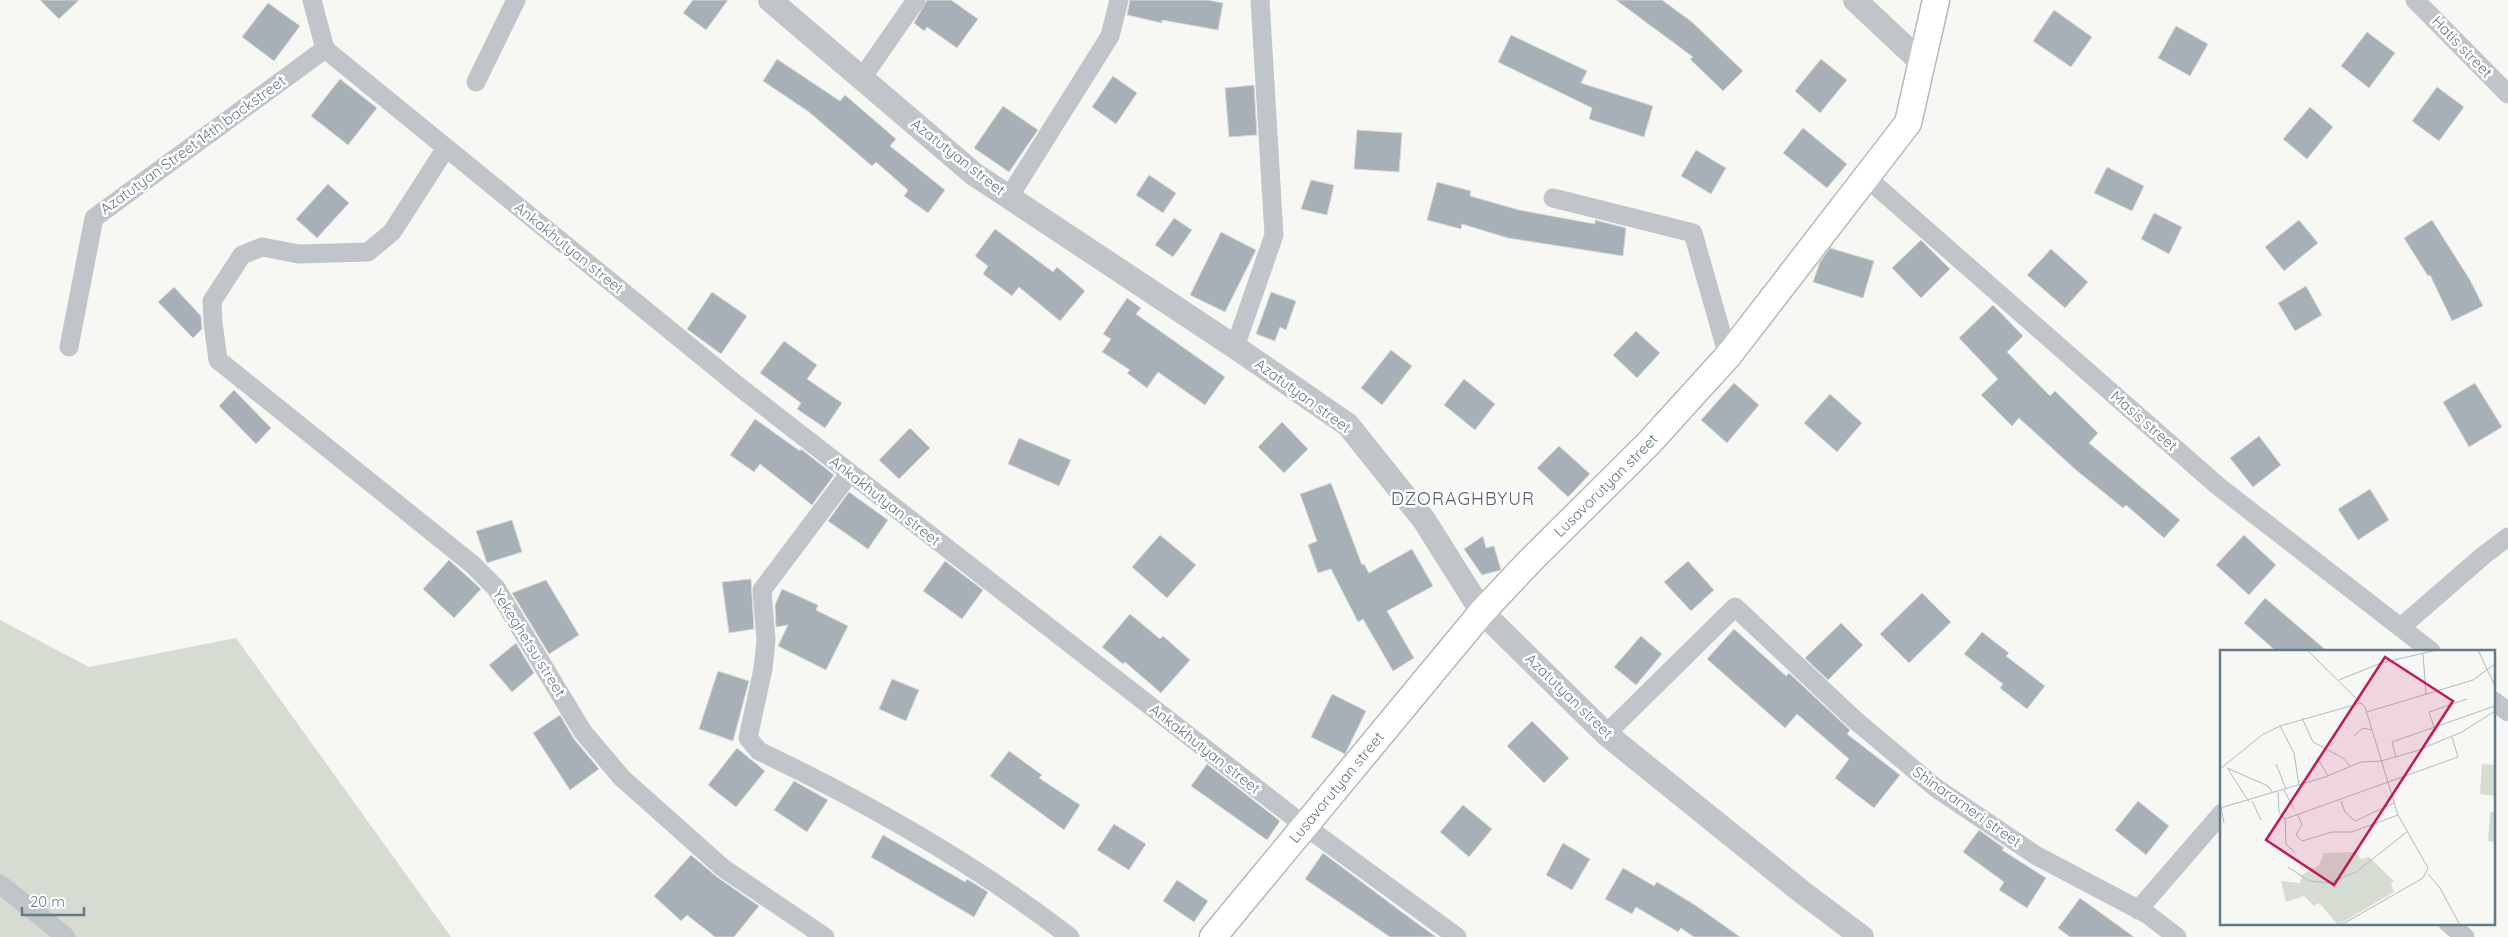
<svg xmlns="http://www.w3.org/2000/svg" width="2508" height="937" viewBox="0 0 2508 937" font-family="Quicksand,sans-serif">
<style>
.green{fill:#d7dcd3}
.building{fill:#a7b0b6;stroke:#d9d9d7}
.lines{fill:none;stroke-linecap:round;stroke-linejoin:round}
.secondary-casing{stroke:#b3b9bd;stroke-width:29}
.minor{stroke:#c0c5c9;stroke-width:19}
.tertiary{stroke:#c0c5c9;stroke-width:24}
.secondary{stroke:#fff;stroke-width:26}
.labels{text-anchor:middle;stroke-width:5;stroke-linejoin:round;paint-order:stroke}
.street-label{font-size:15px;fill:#667986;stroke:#fff}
.quarter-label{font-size:18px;letter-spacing:1px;fill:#54626b;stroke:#fff}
.inset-road{fill:none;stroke:#b0babe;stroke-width:1}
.view{fill:#c2185b;fill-opacity:0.15;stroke:#c2185b;stroke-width:2.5}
.inset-edge{fill:none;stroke:#667986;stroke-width:2.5}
</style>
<rect width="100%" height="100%" fill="#f7f7f4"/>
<!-- green -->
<path class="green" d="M 0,620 L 89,667 L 236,638 L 451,937 L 0,937 Z"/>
<!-- building -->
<path class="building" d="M 40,0 L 79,0 L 59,19 Z
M 693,0 L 728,0 L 706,30 L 683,13 Z
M 927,0 L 951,0 L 978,19 L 957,48 L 927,27 L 924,31 L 914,23 Z
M 1130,0 L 1207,0 L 1223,3 L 1218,30 L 1162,20 L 1162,23 L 1127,15 Z
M 1616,0 L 1662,0 L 1692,22 L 1743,71 L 1723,91 L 1690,59 L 1693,57 Z
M 268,3 L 300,26 L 274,61 L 242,37 Z
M 2054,10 L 2092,37 L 2071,67 L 2033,41 Z
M 2176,26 L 2208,44 L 2190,76 L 2158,58 Z
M 2367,32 L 2395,53 L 2369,88 L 2341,66 Z
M 1511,35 L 1587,71 L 1581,83 L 1653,106 L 1644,137 L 1589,119 L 1592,108 L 1498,62 Z
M 777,59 L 840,101 L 845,95 L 896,139 L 890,146 L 945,190 L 928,213 L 904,196 L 908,190 L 876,162 L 872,166 L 809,112 L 763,81 Z
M 1821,59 L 1847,80 L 1820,113 L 1795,91 Z
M 1113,76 L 1137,93 L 1116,124 L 1092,107 Z
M 340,79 L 377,108 L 348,145 L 311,116 Z
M 1254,85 L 1257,135 L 1229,137 L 1225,88 Z
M 2437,87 L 2464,107 L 2439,141 L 2412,121 Z
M 1003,106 L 1038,130 L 1009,172 L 974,148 Z
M 2310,107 L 2333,127 L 2307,159 L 2283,139 Z
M 1803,128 L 1847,164 L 1827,188 L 1783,153 Z
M 1357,130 L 1402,133 L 1399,172 L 1354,169 Z
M 1696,150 L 1726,168 L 1711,194 L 1681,176 Z
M 2107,167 L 2144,186 L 2132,211 L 2094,193 Z
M 1149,175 L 1176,193 L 1163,213 L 1136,195 Z
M 1311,180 L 1334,185 L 1327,215 L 1301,209 Z
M 1437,182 L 1471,191 L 1470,196 L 1519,210 L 1595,224 L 1595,220 L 1626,228 L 1623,256 L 1508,238 L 1462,224 L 1461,229 L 1427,220 Z
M 328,184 L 349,203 L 317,238 L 296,219 Z
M 2154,213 L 2182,227 L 2169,254 L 2141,239 Z
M 1174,218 L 1192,230 L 1173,257 L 1155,245 Z
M 2299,220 L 2318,243 L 2284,271 L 2265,247 Z
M 2432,220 L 2470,280 L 2483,306 L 2452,321 L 2430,275 L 2428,276 L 2404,238 Z
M 995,229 L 1053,272 L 1057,267 L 1085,291 L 1060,321 L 1019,287 L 1012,296 L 983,274 L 988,266 L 975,256 Z
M 1221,232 L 1256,250 L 1225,312 L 1190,295 Z
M 1921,240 L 1950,269 L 1921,298 L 1892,268 Z
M 1830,248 L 1874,261 L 1863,298 L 1813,282 L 1820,262 Z
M 2051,249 L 2088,282 L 2065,308 L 2027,275 Z
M 2306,286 L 2322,315 L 2295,331 L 2278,303 Z
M 174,287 L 201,316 L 202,329 L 193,338 L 158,302 Z
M 712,292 L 747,316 L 721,354 L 687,329 Z
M 1271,292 L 1296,301 L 1286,330 L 1280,327 L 1275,341 L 1256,334 Z
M 1127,298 L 1141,308 L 1136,314 L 1225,377 L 1205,405 L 1158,372 L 1147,388 L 1127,373 L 1130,370 L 1102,352 L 1111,339 L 1103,334 Z
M 1993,305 L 2023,336 L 2007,352 L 2050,396 L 2055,391 L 2098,433 L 2089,443 L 2180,520 L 2164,538 L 2126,505 L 2123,508 L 2076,470 L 2019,418 L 2012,426 L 1981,395 L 1998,379 L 1959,338 Z
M 1636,331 L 1660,353 L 1637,378 L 1613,355 Z
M 784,341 L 817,365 L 807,379 L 842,403 L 825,428 L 797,409 L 801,403 L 760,373 Z
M 1391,350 L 1412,366 L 1382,405 L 1361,388 Z
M 1464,379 L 1495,404 L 1475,430 L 1444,405 Z
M 1734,383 L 1759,405 L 1727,443 L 1701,420 Z
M 2475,383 L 2502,427 L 2469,447 L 2443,402 Z
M 234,390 L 271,428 L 256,444 L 219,406 Z
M 1830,394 L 1862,423 L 1837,452 L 1804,423 Z
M 755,419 L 800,451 L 801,449 L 834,475 L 812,505 L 760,464 L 754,472 L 730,455 Z
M 1282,422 L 1308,449 L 1284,473 L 1258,447 Z
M 910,428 L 930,448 L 899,479 L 879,460 Z
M 2259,436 L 2281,465 L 2253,487 L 2230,458 Z
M 1019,438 L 1071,460 L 1059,486 L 1008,464 Z
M 1559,446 L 1590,474 L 1568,497 L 1537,468 Z
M 1331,483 L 1362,565 L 1364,564 L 1369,573 L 1412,549 L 1433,586 L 1387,611 L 1414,658 L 1393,671 L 1363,619 L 1358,622 L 1331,569 L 1318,573 L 1308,545 L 1317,541 L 1300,494 Z
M 2370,489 L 2389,520 L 2358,540 L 2338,509 Z
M 849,492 L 888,520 L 868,549 L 828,521 Z
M 512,520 L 522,552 L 487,563 L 476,531 Z
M 1160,535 L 1196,565 L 1167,598 L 1132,567 Z
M 2244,535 L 2276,565 L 2249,595 L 2216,565 Z
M 1483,536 L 1486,548 L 1494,546 L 1501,570 L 1482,575 L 1464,549 Z
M 449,560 L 481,589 L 454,618 L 423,589 Z
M 945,561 L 983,590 L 962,619 L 923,591 Z
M 1688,561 L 1714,590 L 1691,611 L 1664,582 Z
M 751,579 L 754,629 L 729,633 L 722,582 Z
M 546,580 L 579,635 L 549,654 L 512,593 Z
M 782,589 L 818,605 L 816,610 L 848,626 L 826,670 L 778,646 L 788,625 L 776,627 L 775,605 Z
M 1922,593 L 1951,622 L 1909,663 L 1880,634 Z
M 2265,598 L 2327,651 L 2276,651 L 2244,623 Z
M 1130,614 L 1160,639 L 1163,636 L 1190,660 L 1161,693 L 1125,662 L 1123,664 L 1102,647 Z
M 1841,623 L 1863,645 L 1828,680 L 1805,658 Z
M 1734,629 L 1786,676 L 1789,673 L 1850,730 L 1847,734 L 1900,775 L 1874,808 L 1835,778 L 1849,759 L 1797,714 L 1785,728 L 1707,659 Z
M 1982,632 L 2009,653 L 2006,656 L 2045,686 L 2027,709 L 2000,688 L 2003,684 L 1964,654 Z
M 1641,636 L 1662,654 L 1636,685 L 1614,667 Z
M 516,643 L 534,673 L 512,692 L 489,665 Z
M 718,671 L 749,681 L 733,741 L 699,729 Z
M 892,679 L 919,690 L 906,721 L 879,709 Z
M 1332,694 L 1366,711 L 1345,754 L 1311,737 Z
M 560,715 L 574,739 L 599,769 L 570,790 L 533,733 Z
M 1532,721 L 1569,758 L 1544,783 L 1507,746 Z
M 737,748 L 765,771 L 736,807 L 708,785 Z
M 1009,751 L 1042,775 L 1039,778 L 1080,805 L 1064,830 L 990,776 Z
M 1207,764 L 1280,821 L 1267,840 L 1191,786 Z
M 794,781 L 828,800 L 807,832 L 774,810 Z
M 2138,801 L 2169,826 L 2146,855 L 2115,830 Z
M 1463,805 L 1492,829 L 1469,857 L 1440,832 Z
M 1114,824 L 1146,844 L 1129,870 L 1097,850 Z
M 1979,830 L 2004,848 L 2002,850 L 2046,878 L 2027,908 L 1999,890 L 2004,882 L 1963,852 Z
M 883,835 L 965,882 L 967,879 L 988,892 L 974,917 L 871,857 Z
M 1563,843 L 1590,859 L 1572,890 L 1546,875 Z
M 1323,853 L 1399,910 L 1436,937 L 1390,937 L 1305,879 Z
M 691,855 L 717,877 L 759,906 L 734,937 L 715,937 L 687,915 L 681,921 L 654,896 Z
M 1623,868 L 1654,886 L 1657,882 L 1695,905 L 1740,937 L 1694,937 L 1681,928 L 1678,932 L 1636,907 L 1632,914 L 1605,899 Z
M 1177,880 L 1208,901 L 1194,922 L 1163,901 Z
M 2080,898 L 2134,937 L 2070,937 L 2058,928 Z"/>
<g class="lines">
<!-- secondary casing -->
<g class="secondary-casing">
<g id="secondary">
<path id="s1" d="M 1213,937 L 1482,612 L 1530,561 L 1648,444 L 1728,356 L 1908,123 L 1936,0"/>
</g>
</g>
<!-- minor -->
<path class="minor" d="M 312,0 L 325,49
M 2415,0 L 2508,94
M 325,49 L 742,389 L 1305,826 L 1457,937
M 862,78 L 916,0
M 476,82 L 516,0
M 446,148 L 392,232 L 368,252 L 299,254 L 262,247 L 242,255 L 212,301 L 213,323 L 218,360 L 472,564 L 496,588 L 583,732 L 622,778 L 723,868 L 825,937
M 1867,178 L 2218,486 L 2431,651
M 1009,197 L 1110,36 L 1119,0
M 1553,198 L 1693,233 L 1728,356
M 69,347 L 94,218 L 325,49
M 1235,347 L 1274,235 L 1260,0
M 850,473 L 762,590 L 766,640 L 763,669 L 748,738 L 759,751 C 868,803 974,863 1070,937
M 2401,627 L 2484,555 L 2508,537
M 2494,701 L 2508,712
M 1606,734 L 1735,607 L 1855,720 L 1936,788 L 2037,856 L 2147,914 L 2177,937
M 0,884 L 66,937
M 2138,910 L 2222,813
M 2448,923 L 2465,937"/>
<!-- tertiary -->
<path class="tertiary" d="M 770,0 L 974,174 L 1235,347 L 1348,425 L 1424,520 L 1482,612 L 1606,734 L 1802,892 L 1862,937
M 1855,0 L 1921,62"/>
<!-- secondary -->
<use href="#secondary" class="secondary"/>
</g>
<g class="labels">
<!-- street labels -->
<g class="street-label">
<text transform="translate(2462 47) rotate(46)" y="5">Hatis street</text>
<text transform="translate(193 145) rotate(-36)" y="5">Azatutyan Street 14th backstreet</text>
<text transform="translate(958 157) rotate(38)" y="5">Azatutyan street</text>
<text transform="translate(569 248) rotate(39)" y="5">Ankakhutyan street</text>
<text transform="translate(1303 396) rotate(36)" y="5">Azatutyan street</text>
<text transform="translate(2144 421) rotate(41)" y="5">Masis street</text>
<text dy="5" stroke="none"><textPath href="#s1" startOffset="599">Lusavorutyan street</textPath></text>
<text transform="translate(885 501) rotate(38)" y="5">Ankakhutyan street</text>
<text transform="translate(529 643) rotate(58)" y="5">Yekeghetsu street</text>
<text transform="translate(1569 696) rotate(44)" y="5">Azatutyan street</text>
<text transform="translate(1205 749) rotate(38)" y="5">Ankakhutyan street</text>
<text dy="5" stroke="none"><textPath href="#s1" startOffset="194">Lusavorutyan street</textPath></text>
<text transform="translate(1967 807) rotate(35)" y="5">Shinararneri street</text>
</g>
<!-- quarter labels -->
<g class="quarter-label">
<text x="1463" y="505">DZORAGHBYUR</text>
</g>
</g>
<!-- overview -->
<g transform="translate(2220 650)">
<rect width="275" height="275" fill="#f7f7f4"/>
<path d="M 262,114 L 275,115 L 275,146 L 260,144 ZM 270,162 L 275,162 L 275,192 L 268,191 ZM 136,202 L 141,209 L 149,207 L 174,231 L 171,234 L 174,242 L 118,275 L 99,253 L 94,256 L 84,246 L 66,252 L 61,231 L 80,233 L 82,225 L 99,215 L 104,203 Z" fill="#d7dcd3"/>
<path class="inset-road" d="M 87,0 L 145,57 L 178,165 L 208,218 L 203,228 L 121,275M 258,0 L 275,36M 203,4 L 206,44M 119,30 L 161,13 L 217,0M 147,62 L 253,30 L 275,14M 82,68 L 93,92 L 123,108 L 130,116M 60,76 L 74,103 L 79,135M 214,77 L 209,62 L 247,49M 134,86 L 143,78 L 152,80M 97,107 L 108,126M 176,107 L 172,92 L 275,56M 56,114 L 66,139M 7,118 L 48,136 L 53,143M 0,119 L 42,85 L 60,76 L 141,53M 8,119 L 29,152M 64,140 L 74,159M 58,142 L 59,162 L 65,169 L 66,194 L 74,202M 32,151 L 41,170M 121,151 L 125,162 L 135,171 L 174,153M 0,158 L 105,127 L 141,112 L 161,111 L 196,101 L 242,82 L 275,61M 1,158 L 4,173M 78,165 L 82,175 L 76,185 L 82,191 L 112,182 L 132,182 L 178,165M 65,169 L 238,107 L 232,87M 68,217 L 89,231 L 109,233 L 136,222 L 188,181M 208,224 L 220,238 L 240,275"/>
<path class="view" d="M 165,7 L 233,51 L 114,235 L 46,190 Z"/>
<rect width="275" height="275" class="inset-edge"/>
</g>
<!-- scale -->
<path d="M22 907v8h62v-8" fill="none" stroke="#667986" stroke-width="2.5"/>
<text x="30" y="907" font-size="15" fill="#667986" stroke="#ffffff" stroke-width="4" paint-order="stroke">20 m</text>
</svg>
